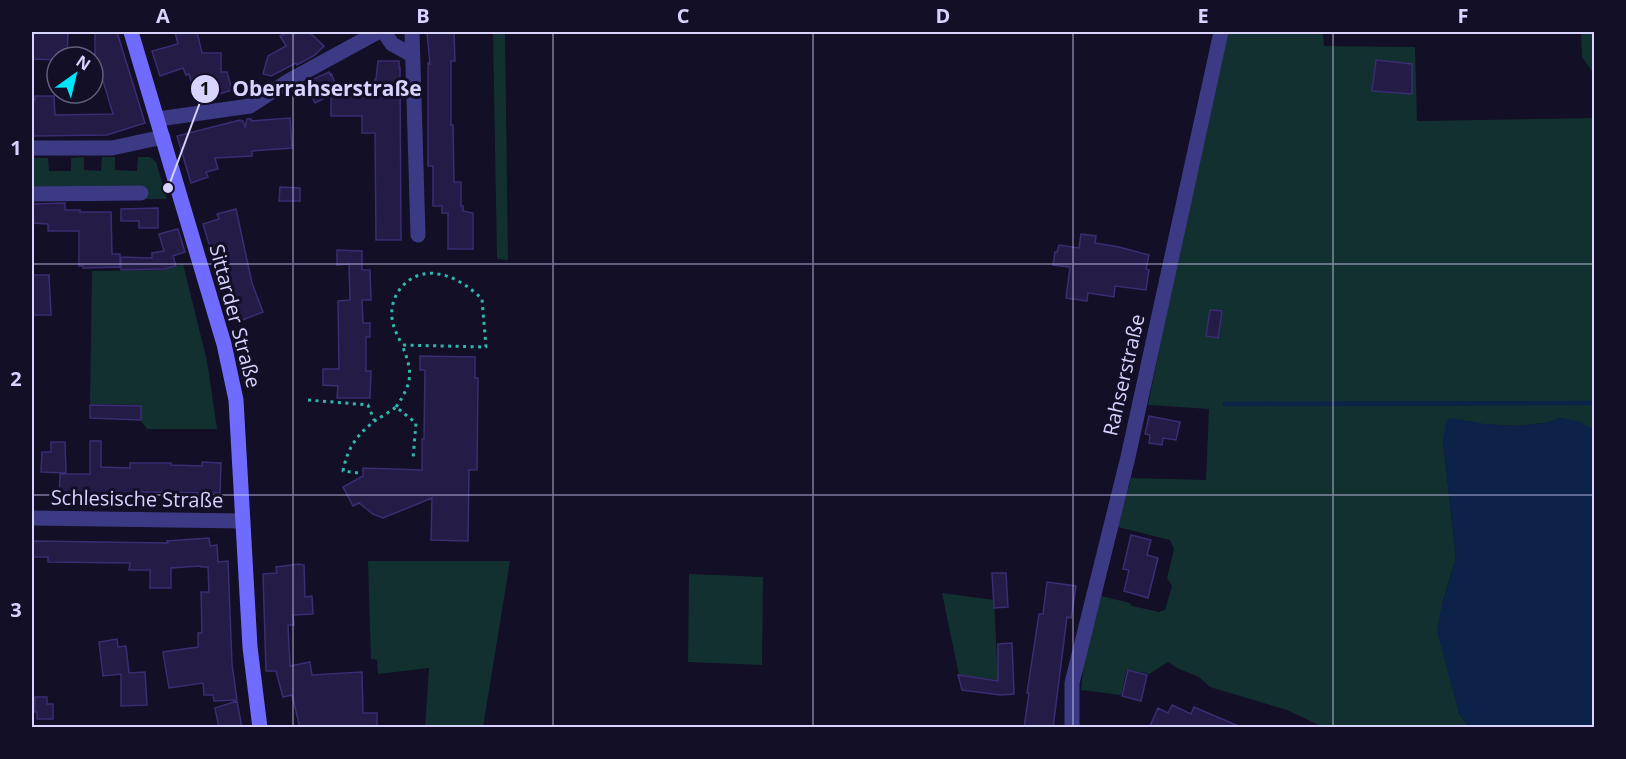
<svg xmlns="http://www.w3.org/2000/svg" width="1626" height="759" viewBox="0 0 1626 759" font-family="'Open Sans',sans-serif">
<style>
.green{fill:#12302f}
.water{fill:#0c2248}
.lines{fill:none;stroke-linecap:round;stroke-linejoin:round}
.stream{stroke:#0c2248;stroke-width:4.5}
.building{fill:#241b47;stroke:#3b2d73;stroke-width:1.5}
.path{stroke:#2fb8b0;stroke-width:3;stroke-dasharray:3 4.5;stroke-linecap:butt}
.street{stroke:#3d3a85;stroke-width:15}
.secondary{stroke:#6f6bff;stroke-width:15}
.grid{fill:none;stroke:#d9d4ff;stroke-width:1.5;stroke-opacity:0.55}
.labels{text-anchor:middle;stroke-width:6;stroke-linejoin:round;paint-order:stroke}
.street-label{font-size:20px;fill:#d9d4ff;stroke:#130f26}
.leader{fill:none;stroke:#d9d4ff;stroke-width:2}
.callout-dot{fill:#d9d4ff;stroke:#130f26;stroke-width:2}
.mark-label{font-size:18px;text-anchor:middle;font-weight:bold;fill:#111}
.callout-label{font-size:21px;text-anchor:middle;font-weight:bold;fill:#d9d4ff;stroke:#130f26;stroke-width:6;stroke-linejoin:round;paint-order:stroke}
.neatline{fill:none;stroke:#d9d4ff;stroke-width:2}
.grid-label{font-size:20px;text-anchor:middle;font-weight:bold;fill:#d9d4ff}
</style>
<rect width="100%" height="100%" fill="#130f26"/>
<!-- green -->
<path class="green" d="M 493,32 L 505,32 L 508,260 L 497,259 Z
M 1228,32 L 1323,32 L 1324,46 L 1415,47 L 1417,121 L 1594,118 L 1594,432 L 1591,428 L 1561,418 L 1545,423 L 1515,426 L 1485,424 L 1443,440 L 1456,558 L 1442,604 L 1459,714 L 1469,727 L 1323,727 L 1287,710 L 1210,687 L 1199,677 L 1177,668 L 1168,662 L 1149,674 L 1127,669 L 1121,695 L 1081,690 L 1084,660 L 1101,596 L 1130,603 L 1132,606 L 1159,612 L 1165,610 L 1172,586 L 1167,578 L 1174,549 L 1170,540 L 1118,527 L 1131,478 L 1206,480 L 1209,409 L 1148,405 L 1166,316 Z
M 1581,32 L 1594,32 L 1594,81 L 1594,74 L 1582,57 Z
M 84,157 L 84,170 L 101,171 L 102,157 L 115,157 L 115,170 L 137,171 L 138,157 L 150,157 L 156,162 L 167,199 L 144,199 L 32,189 L 32,171 L 33,170 L 34,158 L 48,158 L 49,171 L 71,171 L 71,158 Z
M 183,264 L 207,361 L 217,429 L 147,429 L 141,421 L 141,405 L 90,404 L 92,271 L 164,270 Z
M 368,561 L 510,561 L 483,727 L 425,727 L 429,668 L 378,674 L 377,660 L 371,659 Z
M 689,574 L 763,577 L 762,665 L 688,662 Z
M 942,593 L 994,600 L 998,680 L 959,675 Z"/>
<!-- water -->
<path class="water" d="M 1450,418 L 1485,424 L 1515,426 L 1545,423 L 1561,418 L 1578,421 L 1591,428 L 1594,432 L 1594,727 L 1469,727 L 1459,714 L 1437,631 L 1442,604 L 1456,558 L 1443,440 L 1446,422 Z"/>
<g class="lines">
<!-- stream -->
<path class="stream" d="M 1225,404 L 1594,403"/>
</g>
<!-- building -->
<path class="building" d="M 32,32 L 68,32 L 67,57 L 57,57 L 57,60 L 32,59 Z
M 95,32 L 117,32 L 145,123 L 107,135 L 32,136 L 32,100 L 35,100 L 35,96 L 54,96 L 55,115 L 113,114 L 101,74 L 95,74 Z
M 175,32 L 197,32 L 202,53 L 221,53 L 221,72 L 227,72 L 232,90 L 197,101 L 189,74 L 186,75 L 183,68 L 160,76 L 152,51 L 178,44 Z
M 288,32 L 309,32 L 324,46 L 315,55 L 297,65 L 296,63 L 271,76 L 263,74 L 268,56 L 286,46 L 280,36 Z
M 427,32 L 454,32 L 455,61 L 451,61 L 451,125 L 453,125 L 454,182 L 461,182 L 461,206 L 463,206 L 463,211 L 473,213 L 473,249 L 448,249 L 448,213 L 442,213 L 442,206 L 433,206 L 433,166 L 428,166 L 428,63 L 430,64 Z
M 1376,60 L 1412,64 L 1412,94 L 1372,91 Z
M 378,61 L 399,61 L 399,68 L 400,68 L 401,240 L 376,240 L 375,133 L 362,133 L 362,116 L 331,116 L 331,95 L 315,103 L 305,83 L 329,72 L 331,76 L 331,73 L 341,97 L 375,97 L 375,79 L 376,79 Z
M 290,118 L 292,148 L 252,151 L 252,156 L 215,158 L 218,169 L 206,172 L 208,177 L 191,183 L 177,136 L 240,120 L 240,121 L 243,121 L 245,127 L 247,119 L 251,119 L 251,121 Z
M 280,187 L 300,188 L 300,201 L 279,201 Z
M 65,203 L 65,210 L 80,210 L 80,212 L 111,212 L 112,254 L 120,254 L 120,267 L 83,268 L 83,266 L 79,266 L 79,231 L 48,231 L 48,224 L 32,223 L 32,204 Z
M 158,208 L 158,228 L 139,228 L 139,221 L 121,221 L 121,209 Z
M 236,209 L 252,283 L 263,312 L 240,321 L 239,319 L 235,320 L 229,292 L 210,244 L 209,244 L 203,224 L 219,219 L 217,214 Z
M 178,229 L 185,252 L 173,256 L 176,266 L 164,269 L 121,270 L 121,257 L 152,258 L 152,253 L 164,251 L 159,234 Z
M 1081,234 L 1096,236 L 1095,243 L 1119,247 L 1149,255 L 1146,269 L 1149,270 L 1146,290 L 1115,286 L 1114,297 L 1088,293 L 1087,301 L 1066,298 L 1070,267 L 1053,265 L 1055,252 L 1057,252 L 1059,245 L 1079,248 Z
M 337,250 L 362,251 L 362,270 L 370,270 L 371,300 L 362,300 L 363,323 L 370,323 L 370,337 L 366,337 L 366,371 L 371,371 L 370,398 L 337,398 L 338,386 L 323,385 L 323,369 L 339,369 L 338,301 L 350,300 L 349,264 L 337,265 Z
M 33,275 L 49,275 L 51,315 L 32,315 Z
M 1210,310 L 1222,311 L 1218,338 L 1206,336 Z
M 420,356 L 475,357 L 475,378 L 478,378 L 477,470 L 469,470 L 468,541 L 431,540 L 432,498 L 383,518 L 373,514 L 359,503 L 353,506 L 343,487 L 363,476 L 363,468 L 422,470 L 422,439 L 424,439 L 425,370 L 420,370 Z
M 90,405 L 141,406 L 141,420 L 90,418 Z
M 1149,416 L 1180,422 L 1176,440 L 1163,438 L 1162,445 L 1149,443 L 1150,435 L 1145,434 Z
M 90,441 L 101,441 L 101,467 L 130,468 L 130,463 L 171,463 L 171,465 L 202,466 L 202,462 L 221,463 L 220,493 L 140,492 L 140,497 L 59,497 L 60,474 L 90,474 Z
M 51,442 L 65,442 L 66,473 L 41,472 L 42,452 L 51,452 Z
M 1131,535 L 1151,540 L 1147,555 L 1158,558 L 1148,598 L 1124,591 L 1129,570 L 1123,569 Z
M 209,538 L 210,546 L 217,545 L 218,562 L 228,561 L 232,664 L 237,700 L 214,701 L 213,695 L 204,695 L 203,683 L 169,688 L 163,652 L 198,647 L 198,633 L 202,633 L 201,592 L 209,592 L 208,567 L 201,567 L 200,566 L 171,568 L 171,588 L 150,588 L 150,570 L 129,570 L 130,563 L 48,562 L 48,557 L 32,557 L 32,541 L 168,543 L 167,541 Z
M 299,564 L 304,565 L 305,597 L 312,596 L 313,614 L 293,615 L 294,625 L 288,625 L 290,666 L 310,662 L 312,675 L 362,672 L 363,713 L 377,713 L 377,728 L 300,728 L 292,695 L 283,697 L 276,671 L 266,671 L 263,574 L 277,573 L 276,567 Z
M 992,573 L 1006,573 L 1008,607 L 994,608 Z
M 1047,582 L 1076,586 L 1071,618 L 1067,617 L 1053,728 L 1024,728 L 1029,693 L 1027,693 L 1039,614 L 1043,614 Z
M 117,639 L 118,647 L 126,646 L 129,673 L 145,672 L 147,705 L 121,706 L 121,674 L 103,676 L 99,642 Z
M 1012,643 L 1014,694 L 1001,695 L 962,690 L 958,675 L 998,681 L 998,644 Z
M 1128,670 L 1147,675 L 1141,701 L 1122,696 Z
M 35,697 L 47,697 L 47,704 L 53,704 L 53,719 L 37,719 L 37,712 L 35,712 Z
M 237,701 L 242,728 L 219,728 L 215,708 Z
M 1172,705 L 1191,714 L 1194,707 L 1243,728 L 1149,728 L 1158,708 L 1168,713 Z"/>
<g class="lines">
<!-- path -->
<path class="path" d="M 308,400 L 368,405 L 374,420
M 396,407 C 413,382 413,372 402,345 L 486,347 L 482,299 C 471,288 454,276 438,274 C 412,269 389,292 392,318 C 393,328 398,336 402,345
M 358,473 L 343,471 C 347,449 357,434 376,420 C 382,416 390,412 396,407 L 416,423 L 413,459"/>
<!-- street -->
<path class="street" d="M 384,32 L 392,44 L 412,55
M 412,32 L 418,235
M 158,119 L 250,106 L 290,80 L 378,32
M 32,148 L 112,148 L 163,137
M 32,194 L 141,193
M 32,518 L 243,521
M 1072,728 L 1072,683 L 1128,457 L 1221,32"/>
<!-- secondary -->
<path class="secondary" d="M 131,32 L 224,344 L 236,400 L 250,647 L 260,728"/>
</g>
<!-- grid -->
<path class="grid" d="M 293,32 L 293,728M 553,32 L 553,728M 813,32 L 813,728M 1073,32 L 1073,728M 1333,32 L 1333,728M 32,264 L 1594,264M 32,495 L 1594,495"/>
<g class="labels">
<!-- street labels -->
<g class="street-label">
<text transform="translate(235 316) rotate(75)" y="7">Sittarder Straße</text>
<text transform="translate(1124 375) rotate(-77)" y="7">Rahserstraße</text>
<text transform="translate(137 499) rotate(1)" y="7">Schlesische Straße</text>
</g>
</g>
<!-- callouts -->
<path class="leader" d="M168 188L205 89"/>
<g class="callout-dot">
<circle cx="168" cy="188" r="6"/>
<circle cx="205" cy="89" r="15"/>
</g>
<g class="mark-label">
<text x="205" y="95">1</text>
</g>
<g class="callout-label">
<text x="327" y="96">Oberrahserstraße</text>
</g>
<!-- border -->
<rect width="1626" height="759" fill="none" stroke="#130f26" stroke-width="66"/>
<!-- north arrow -->
<g transform="translate(75 75) rotate(34)"><circle r="28" fill="#130f26" stroke="#625e7d" stroke-width="1.5"/>
<path d="M0-4.5L10 22L0 15L-10 22Z" fill="#00e5ff"/>
<text y="-9" font-size="16" font-weight="bold" text-anchor="middle" fill="#d9d4ff">N</text>
</g>
<rect x="33" y="33" width="1560" height="693" class="neatline"/>
<g class="grid-label">
<text x="163" y="23">A</text>
<text x="423" y="23">B</text>
<text x="683" y="23">C</text>
<text x="943" y="23">D</text>
<text x="1203" y="23">E</text>
<text x="1463" y="23">F</text>
<text x="16" y="155">1</text>
<text x="16" y="386">2</text>
<text x="16" y="617">3</text>
</g>
</svg>
